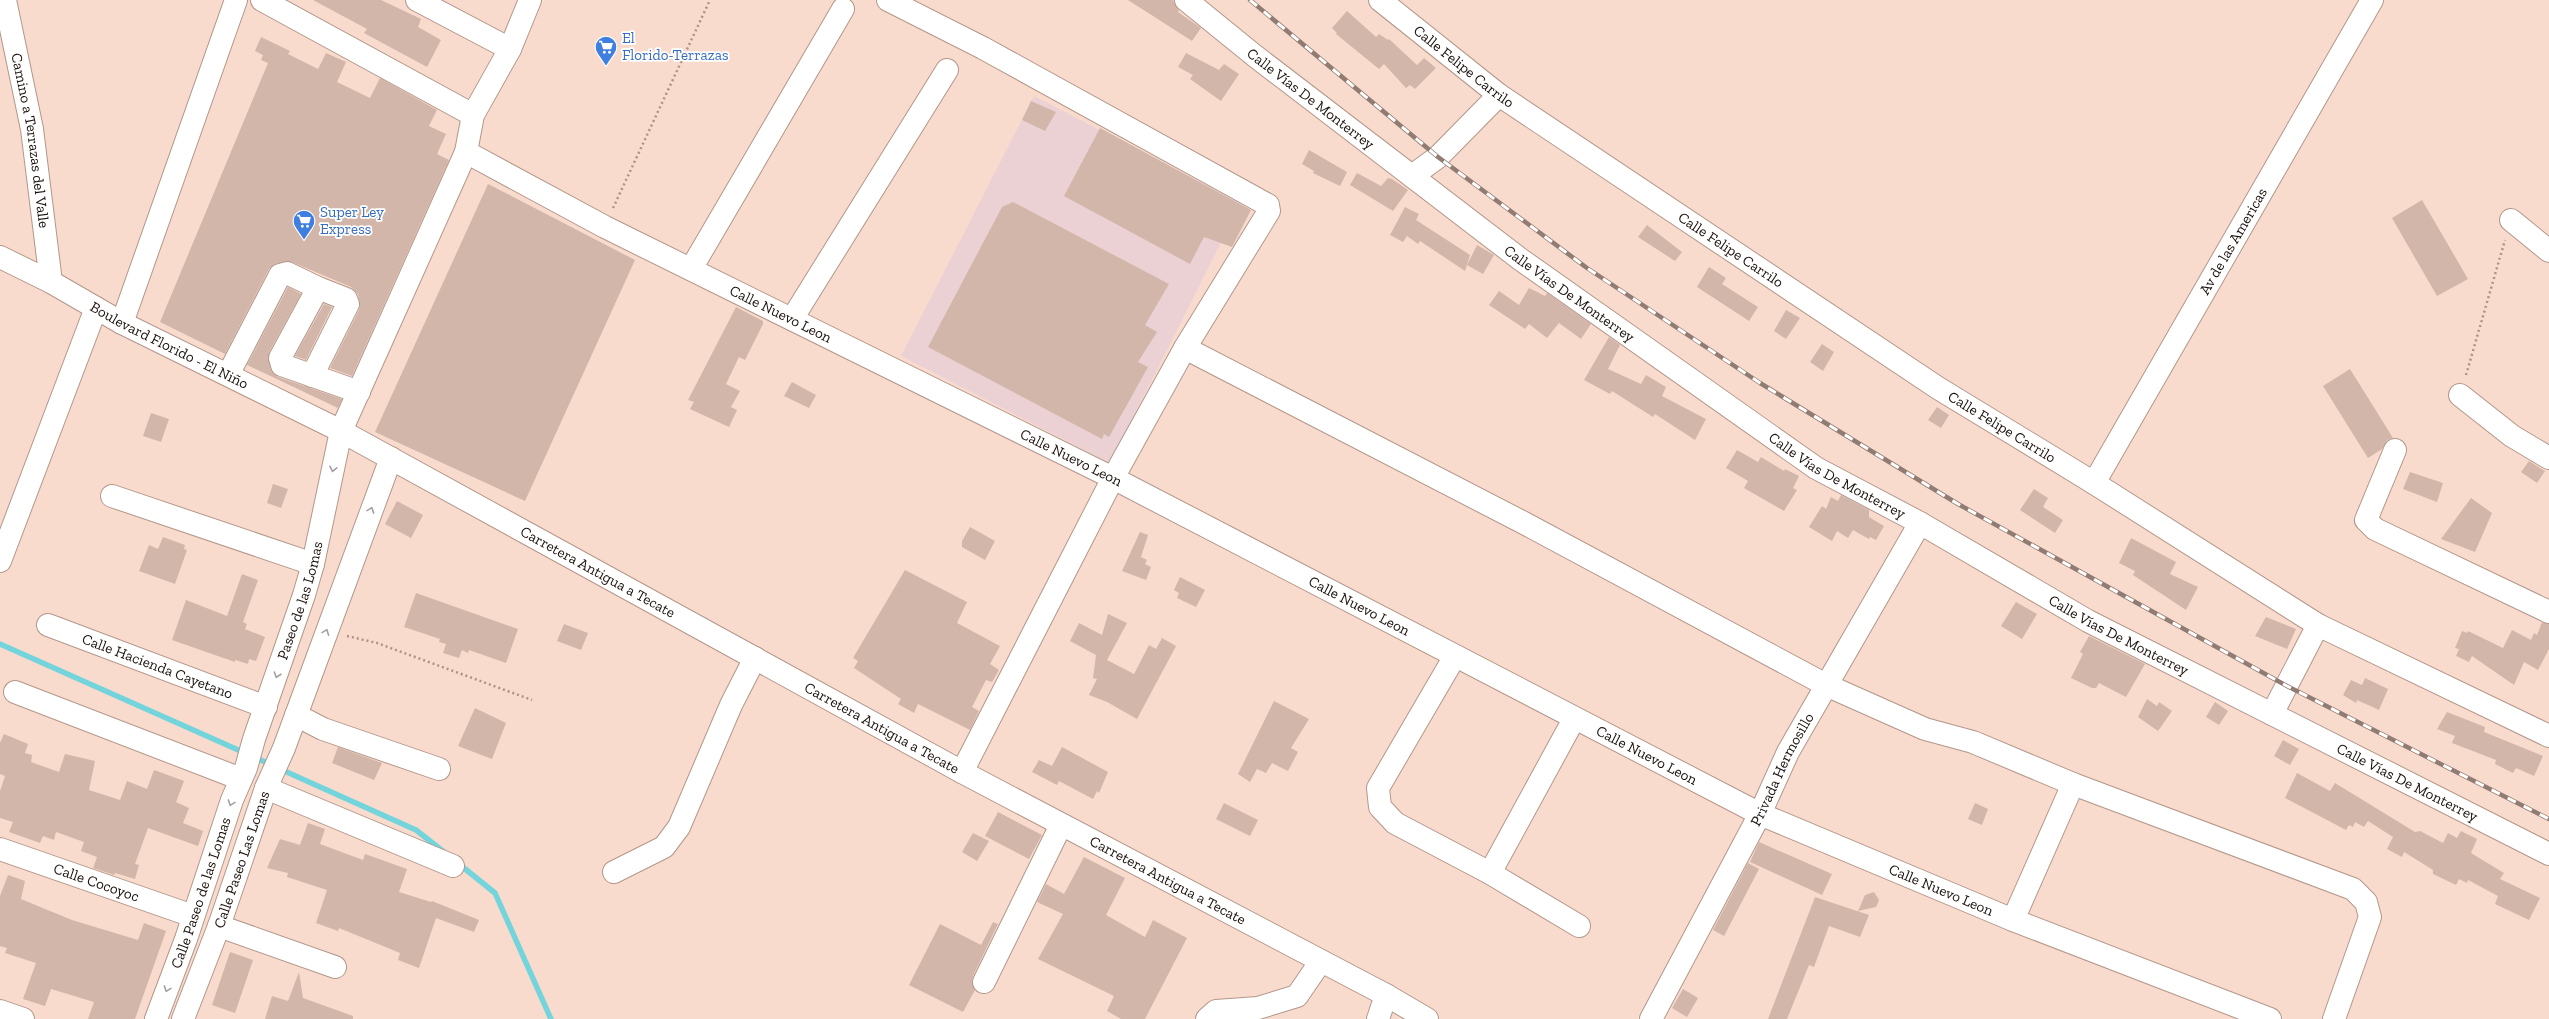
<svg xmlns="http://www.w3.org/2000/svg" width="2549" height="1019" viewBox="0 0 2549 1019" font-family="'Zilla Slab',serif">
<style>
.industrial{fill:#ebd1d4}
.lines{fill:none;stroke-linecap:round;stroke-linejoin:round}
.stream{stroke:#74d4db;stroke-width:5.5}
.building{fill:#d2b6a9}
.minor-casing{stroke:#b2978a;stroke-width:24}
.major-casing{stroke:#b2978a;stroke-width:24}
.path{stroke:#aa9389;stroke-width:2.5;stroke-dasharray:2 3;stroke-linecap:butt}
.minor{stroke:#fff;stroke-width:22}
.major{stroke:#fff;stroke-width:22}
.rail-casing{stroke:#917c73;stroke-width:4.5}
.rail{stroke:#fff;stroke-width:3;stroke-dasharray:9;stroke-linecap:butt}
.oneway{stroke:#a39f9e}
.labels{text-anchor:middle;stroke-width:3.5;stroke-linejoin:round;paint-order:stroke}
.shop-label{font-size:15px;fill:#366cbe;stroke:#fff;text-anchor:start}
.street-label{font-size:15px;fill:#1a100c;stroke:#fff}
</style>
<rect width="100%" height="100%" fill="#f9dbcd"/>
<!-- industrial -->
<path class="industrial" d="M 1034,96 L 1241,203 L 1110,463 L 901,356 Z"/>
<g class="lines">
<!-- stream -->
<path class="stream" d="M 0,644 L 245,753
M 254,757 L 272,765
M 280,769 L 416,830 L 444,852
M 459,864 L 495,893 L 551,1019"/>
</g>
<!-- building -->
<path class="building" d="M 313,0 L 381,0 L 421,19 L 418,27 L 441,40 L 427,67 L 364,33 L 367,29 Z
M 1128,0 L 1173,0 L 1179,11 L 1178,12 L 1201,28 L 1192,41 Z
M 1347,11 L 1376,37 L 1379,34 L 1388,40 L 1389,39 L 1417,65 L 1424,58 L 1436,68 L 1415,89 L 1410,85 L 1406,88 L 1384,64 L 1379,69 L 1336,34 L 1337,33 L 1332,28 Z
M 261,37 L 290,51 L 288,54 L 318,69 L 326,53 L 346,62 L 337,82 L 370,98 L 380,78 L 437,110 L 429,126 L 446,134 L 437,154 L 449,160 L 352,376 L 330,368 L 359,310 L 360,304 L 358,294 L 351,287 L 292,262 L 277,263 L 269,269 L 225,354 L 160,322 L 268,63 L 261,60 L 263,55 L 255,51 Z
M 1186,53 L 1219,70 L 1224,64 L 1239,74 L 1221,101 L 1190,79 L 1193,75 L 1178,67 Z
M 1031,101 L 1056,112 L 1045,131 L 1022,120 Z
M 1100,128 L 1251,210 L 1232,247 L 1204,237 L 1190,264 L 1064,196 Z
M 1309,150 L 1347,172 L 1340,186 L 1313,173 L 1314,171 L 1302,164 Z
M 1357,173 L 1381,186 L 1388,178 L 1392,179 L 1408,190 L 1393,211 L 1350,185 Z
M 488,184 L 635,260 L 525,501 L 375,432 Z
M 2422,200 L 2468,279 L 2437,296 L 2392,218 Z
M 1013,202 L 1169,284 L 1145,325 L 1157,332 L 1138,362 L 1148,367 L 1109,437 L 1104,434 L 1102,439 L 928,347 L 1002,207 Z
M 1405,207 L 1419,214 L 1416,220 L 1470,255 L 1465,271 L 1420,241 L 1418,244 L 1407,236 L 1403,242 L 1390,235 Z
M 1647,225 L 1682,252 L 1675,261 L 1638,237 Z
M 1477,245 L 1494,255 L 1483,274 L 1467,265 Z
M 1709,267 L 1726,278 L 1722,284 L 1758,307 L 1749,321 L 1697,287 Z
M 288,287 L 301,294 L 269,352 L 270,368 L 278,377 L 342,399 L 338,408 L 247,365 Z
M 1529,288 L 1545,296 L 1547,293 L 1591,324 L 1581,339 L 1559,323 L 1547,338 L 1529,324 L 1525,329 L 1489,305 L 1499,291 L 1519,305 Z
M 324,304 L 332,307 L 306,360 L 295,356 Z
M 736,307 L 763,321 L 763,324 L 745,360 L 739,357 L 726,384 L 740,391 L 731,407 L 737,410 L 729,427 L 690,409 L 694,402 L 688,400 Z
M 1786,310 L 1800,318 L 1786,339 L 1774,331 Z
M 1609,337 L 1620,345 L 1608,369 L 1641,384 L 1646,375 L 1666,387 L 1662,396 L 1706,419 L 1695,440 L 1655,414 L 1653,417 L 1612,391 L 1610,394 L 1584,380 Z
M 1822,344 L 1834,352 L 1823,371 L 1810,362 Z
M 2350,369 L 2393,438 L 2387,440 L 2382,449 L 2368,458 L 2323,386 Z
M 792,382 L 816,395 L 809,408 L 784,396 Z
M 1937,407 L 1949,415 L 1941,428 L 1928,420 Z
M 151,413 L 169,419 L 161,442 L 143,436 Z
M 1737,450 L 1758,462 L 1761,457 L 1784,471 L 1785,469 L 1799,476 L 1793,488 L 1797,490 L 1784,511 L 1744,488 L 1748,481 L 1726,468 Z
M 2529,461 L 2545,471 L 2537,483 L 2521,472 Z
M 2410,472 L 2443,483 L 2437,502 L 2403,489 Z
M 273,484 L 288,489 L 281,508 L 267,503 Z
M 2034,489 L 2048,498 L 2043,507 L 2063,520 L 2055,533 L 2020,510 Z
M 1841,495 L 1869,510 L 1869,517 L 1884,526 L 1876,540 L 1870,537 L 1869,539 L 1853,530 L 1848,538 L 1837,531 L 1832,541 L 1809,527 L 1822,506 L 1826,509 L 1831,497 L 1838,501 Z
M 2471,498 L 2492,513 L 2475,552 L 2441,539 Z
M 397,501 L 423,515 L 411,538 L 385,524 Z
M 970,527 L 995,541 L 985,560 L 962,547 L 962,541 Z
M 1140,532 L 1148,535 L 1141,557 L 1147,560 L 1145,564 L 1151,567 L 1146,580 L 1122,571 Z
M 163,537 L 185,545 L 184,549 L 187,550 L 175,584 L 139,571 L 149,545 L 158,549 Z
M 2131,538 L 2176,562 L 2170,574 L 2198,587 L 2186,610 L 2133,575 L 2135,571 L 2119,563 Z
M 905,570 L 967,602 L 957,623 L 1000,646 L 990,664 L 999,670 L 992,682 L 986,680 L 972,707 L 979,711 L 970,730 L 918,704 L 914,713 L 898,704 L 901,699 L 854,668 L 858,661 L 853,658 Z
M 242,574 L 258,580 L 243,622 L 247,624 L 245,629 L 265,637 L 256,661 L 249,659 L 248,664 L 235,660 L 235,662 L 172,640 L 186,600 L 227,616 Z
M 1180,577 L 1205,590 L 1196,607 L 1177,598 L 1179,593 L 1174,590 Z
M 416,593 L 518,629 L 506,663 L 469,650 L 468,653 L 462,650 L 459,658 L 443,653 L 446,644 L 439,642 L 440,639 L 404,627 Z
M 2016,602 L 2037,614 L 2022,639 L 2001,626 Z
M 1108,614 L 1127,623 L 1107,660 L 1134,674 L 1149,645 L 1156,649 L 1162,638 L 1176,646 L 1137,719 L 1107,702 L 1089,695 L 1098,677 L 1097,679 L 1093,678 L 1096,655 L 1070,641 L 1079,623 L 1102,635 Z
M 2266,617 L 2296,629 L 2287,649 L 2255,636 Z
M 2542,622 L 2549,624 L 2549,649 L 2538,670 L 2524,662 L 2514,685 L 2472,656 L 2469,662 L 2456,656 L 2459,649 L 2455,648 L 2462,631 L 2467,633 L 2468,631 L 2503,648 L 2512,630 L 2531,640 L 2534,633 L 2537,635 Z
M 564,624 L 588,633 L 581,650 L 557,641 Z
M 2089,636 L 2145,664 L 2126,697 L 2099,683 L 2096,688 L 2092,688 L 2071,678 L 2083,654 L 2080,652 Z
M 2365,678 L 2388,689 L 2379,710 L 2357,700 L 2356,703 L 2343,695 L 2351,680 L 2362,685 Z
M 2147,699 L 2157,706 L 2159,702 L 2172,711 L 2158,731 L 2138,717 Z
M 1274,701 L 1309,719 L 1291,748 L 1298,752 L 1288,771 L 1272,763 L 1266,773 L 1257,769 L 1250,782 L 1238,774 Z
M 2215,702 L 2228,711 L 2219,725 L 2206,717 Z
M 475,708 L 506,723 L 492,759 L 458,746 Z
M 2447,712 L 2485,727 L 2484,732 L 2543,756 L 2534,776 L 2516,768 L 2513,773 L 2495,764 L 2496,760 L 2452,743 L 2455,736 L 2437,729 Z
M 4,734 L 28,744 L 25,753 L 32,755 L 31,762 L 59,772 L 65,754 L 95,761 L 89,790 L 120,800 L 127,781 L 147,789 L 154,770 L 184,781 L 176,802 L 189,808 L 183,823 L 203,831 L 198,846 L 148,828 L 135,864 L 139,865 L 135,879 L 115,873 L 114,875 L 93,868 L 97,857 L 81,851 L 84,842 L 56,832 L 54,840 L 43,836 L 40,843 L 9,832 L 13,822 L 0,818 L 0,791 L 5,776 L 0,774 L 0,743 Z
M 2283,740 L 2299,749 L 2290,765 L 2274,756 Z
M 338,747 L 382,763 L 374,780 L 332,763 Z
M 1062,747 L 1108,772 L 1099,793 L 1097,791 L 1093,799 L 1059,781 L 1057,785 L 1032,772 L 1039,760 L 1052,766 Z
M 2297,773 L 2330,791 L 2335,783 L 2415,832 L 2420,831 L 2443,843 L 2448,833 L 2457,838 L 2461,831 L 2477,839 L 2471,853 L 2504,873 L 2500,879 L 2540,898 L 2529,920 L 2495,904 L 2498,896 L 2468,880 L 2467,883 L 2459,879 L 2456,885 L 2433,874 L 2433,870 L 2404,852 L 2402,857 L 2387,849 L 2393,837 L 2368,821 L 2364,827 L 2355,822 L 2353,827 L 2349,825 L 2346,830 L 2285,798 Z
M 1224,803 L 1258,820 L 1250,836 L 1216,819 Z
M 1975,803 L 1988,809 L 1982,825 L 1968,819 Z
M 998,812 L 1042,835 L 1029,859 L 985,836 Z
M 308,823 L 325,829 L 320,844 L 363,860 L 365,854 L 407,869 L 399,892 L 431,902 L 432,901 L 479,920 L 474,932 L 436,918 L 419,968 L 398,960 L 400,953 L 339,928 L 338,931 L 316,923 L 327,890 L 287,877 L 288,873 L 267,868 L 280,839 L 300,845 Z
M 973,833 L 989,841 L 977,861 L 962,852 Z
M 1759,842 L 1832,874 L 1822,895 L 1750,862 Z
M 1084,857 L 1125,878 L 1106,915 L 1145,937 L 1153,920 L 1187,938 L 1145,1019 L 1121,1019 L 1107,1011 L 1114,996 L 1038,959 L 1063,914 L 1037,902 L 1046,884 L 1064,894 Z
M 1748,863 L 1759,869 L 1724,936 L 1713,930 Z
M 8,875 L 25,881 L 21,899 L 72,920 L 138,940 L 144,923 L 166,931 L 135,1019 L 88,1019 L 94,1002 L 51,989 L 45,1006 L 23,999 L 36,963 L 5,953 L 7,948 L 0,946 L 0,896 Z
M 1874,892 L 1879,900 L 1876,907 L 1858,911 L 1865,895 Z
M 1815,897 L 1869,915 L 1860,937 L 1829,926 L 1814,967 L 1809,965 L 1787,1019 L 1768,1019 Z
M 993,922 L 998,924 L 973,976 L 972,983 L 975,990 L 963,1012 L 909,985 L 940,924 L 981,945 Z
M 230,952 L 253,960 L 235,1013 L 212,1005 Z
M 299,972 L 303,998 L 353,1016 L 353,1019 L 265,1019 L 272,996 L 288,1001 Z
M 1683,989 L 1698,998 L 1687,1017 L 1672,1008 Z"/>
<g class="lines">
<!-- minor casing -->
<g class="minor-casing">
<g id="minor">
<path id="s1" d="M 5,0 L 32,129 L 51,282"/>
<path d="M 262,0 L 473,115"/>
<path d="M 417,0 L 510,49"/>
<path d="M 888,0 L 983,48 L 1268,205 L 1269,211 L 1185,348 L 1113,478 L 962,772"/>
<path id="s2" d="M 1186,0 L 1255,56 L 1520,259 L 1816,468 L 1920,523 L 2088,621 L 2549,854"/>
<path id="s3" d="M 1380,0 L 1499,95 L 1938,388 L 2094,483 L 2318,625 L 2549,736"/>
<path id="s4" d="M 466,152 L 605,227 L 1113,478 L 1760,814 L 2013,920 L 2270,1019"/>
<path d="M 1412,176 L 1438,157 L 1499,95"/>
<path d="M 2511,220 L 2549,251"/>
<path d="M 691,269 L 843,9"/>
<path d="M 792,319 L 947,70"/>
<path d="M 122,323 L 236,0"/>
<path d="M 1185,348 L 1524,523 L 1826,685 L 1925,729 L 1973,742 L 2073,784 L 2013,920"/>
<path d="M 229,373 L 280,275 L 287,273 L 318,288 L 280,358 L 282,365 L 359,392"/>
<path d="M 312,376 L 348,304 L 346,299 L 318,288"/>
<path d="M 2460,395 L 2512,436 L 2549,458"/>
<path d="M 341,431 L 466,152 L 473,115 L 510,49 L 530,0"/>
<path d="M 2395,450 L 2366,520 L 2375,529 L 2549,612"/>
<path id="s5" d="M 2094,483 L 2372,0"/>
<path d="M 112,496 L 313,564"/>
<path d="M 0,561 L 96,308"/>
<path id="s6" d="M 48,625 L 266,707"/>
<path d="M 1455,656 L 1378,788 L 1380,807 L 1395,823 L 1490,873 L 1579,926"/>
<path d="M 15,692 L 241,779"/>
<path d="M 2272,714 L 2318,625"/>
<path d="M 296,715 L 323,729 L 439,769"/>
<path d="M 2073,784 L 2353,889 L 2366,902 L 2370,917 L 2334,1019"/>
<path d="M 266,788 L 453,866"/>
<path id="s7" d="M 0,849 L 193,916"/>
<path d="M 614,872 L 664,847 L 679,827 L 731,705 L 755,658"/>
<path d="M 1490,873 L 1574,719"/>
<path d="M 219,926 L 335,967"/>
<path d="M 984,982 L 1061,825"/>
<path d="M 0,1011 L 23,1019"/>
<path d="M 1207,1019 L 1216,1011 L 1258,1008 L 1297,996 L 1321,961"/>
<path d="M 1378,1019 L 1386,995"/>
<path id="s8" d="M 1651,1019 L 1760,814 L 1788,752 L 1920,523"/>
</g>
</g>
<!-- major casing -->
<g class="major-casing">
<g id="major">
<path id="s9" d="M 0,257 L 51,282 L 122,323 L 341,431 L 962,772 L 1386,995 L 1427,1019"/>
<path id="s10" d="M 156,1019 L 186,939 L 232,800 L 246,768 L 254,739 L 304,595 L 313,564 L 341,431"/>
<path id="s11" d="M 183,1019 L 219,926 L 266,788 L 284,748 L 391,458"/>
</g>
</g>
<!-- path -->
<path class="path" d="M 613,208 L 710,0
M 2466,375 L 2505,240
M 347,636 L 377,643 L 532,700"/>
<!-- minor -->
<use href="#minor" class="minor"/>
<!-- major -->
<use href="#major" class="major"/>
<!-- rail casing -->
<g class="rail-casing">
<path id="rail" d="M 1250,0 L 1438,157 L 1587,268 L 1760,383 L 1958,504 L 2287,686 L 2549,819"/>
</g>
<!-- rail -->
<use href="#rail" class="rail"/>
</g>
<!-- one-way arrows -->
<defs><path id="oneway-chevron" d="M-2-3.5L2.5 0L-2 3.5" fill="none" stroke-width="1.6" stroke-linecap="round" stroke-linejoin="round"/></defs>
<g class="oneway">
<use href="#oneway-chevron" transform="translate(333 469) rotate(102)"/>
<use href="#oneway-chevron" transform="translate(371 510) rotate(-70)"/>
<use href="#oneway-chevron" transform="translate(326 632) rotate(-69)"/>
<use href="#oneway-chevron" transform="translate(277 675) rotate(109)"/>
<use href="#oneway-chevron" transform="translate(231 803) rotate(110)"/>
<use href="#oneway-chevron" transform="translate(167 989) rotate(110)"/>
</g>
<!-- icons -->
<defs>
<g id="supermarket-pin" transform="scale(1.15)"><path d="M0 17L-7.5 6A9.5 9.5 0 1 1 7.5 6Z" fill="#3f7fe0" stroke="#fff"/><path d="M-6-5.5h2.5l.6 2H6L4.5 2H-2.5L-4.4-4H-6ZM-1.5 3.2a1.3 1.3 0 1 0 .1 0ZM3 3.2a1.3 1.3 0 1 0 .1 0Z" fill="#fff"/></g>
</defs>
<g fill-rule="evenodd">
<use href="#supermarket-pin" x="606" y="47"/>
<use href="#supermarket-pin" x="304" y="221"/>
</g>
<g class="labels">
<!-- shop labels -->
<g class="shop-label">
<text x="622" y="43">El<tspan x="622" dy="17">Florido-Terrazas</tspan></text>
<text x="320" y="217">Super Ley<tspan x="320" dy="17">Express</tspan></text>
</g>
<!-- street labels -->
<g class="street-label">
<text dy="5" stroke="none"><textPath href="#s3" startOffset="107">Calle Felipe Carrilo</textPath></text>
<text dy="5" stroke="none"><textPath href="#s2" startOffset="159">Calle Vías De Monterrey</textPath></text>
<text dy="5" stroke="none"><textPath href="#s1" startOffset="143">Camino a Terrazas del Valle</textPath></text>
<text dy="5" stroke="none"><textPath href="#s5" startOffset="279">Av de las Americas</textPath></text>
<text dy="5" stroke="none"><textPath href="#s3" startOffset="431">Calle Felipe Carrilo</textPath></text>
<text dy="5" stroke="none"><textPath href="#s2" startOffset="483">Calle Vías De Monterrey</textPath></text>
<text dy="5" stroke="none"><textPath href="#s4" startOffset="354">Calle Nuevo Leon</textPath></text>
<text dy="5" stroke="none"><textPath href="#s9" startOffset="191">Boulevard Florido - El Niño</textPath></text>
<text dy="5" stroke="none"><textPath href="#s3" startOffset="755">Calle Felipe Carrilo</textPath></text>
<text dy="5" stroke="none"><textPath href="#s4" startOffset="678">Calle Nuevo Leon</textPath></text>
<text dy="5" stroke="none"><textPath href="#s2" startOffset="807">Calle Vías De Monterrey</textPath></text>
<text dy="5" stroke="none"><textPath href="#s9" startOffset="676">Carretera Antigua a Tecate</textPath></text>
<text dy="5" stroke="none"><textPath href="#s10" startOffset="443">Paseo de las Lomas</textPath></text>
<text dy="5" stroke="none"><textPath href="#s4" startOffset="1002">Calle Nuevo Leon</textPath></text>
<text dy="5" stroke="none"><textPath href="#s2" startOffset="1131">Calle Vías De Monterrey</textPath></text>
<text dy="5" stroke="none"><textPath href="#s6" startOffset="117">Calle Hacienda Cayetano</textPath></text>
<text dy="5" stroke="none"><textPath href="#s9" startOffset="1000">Carretera Antigua a Tecate</textPath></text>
<text dy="5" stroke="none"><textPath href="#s4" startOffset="1326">Calle Nuevo Leon</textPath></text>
<text dy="5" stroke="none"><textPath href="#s8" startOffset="282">Privada Hermosillo</textPath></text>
<text dy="5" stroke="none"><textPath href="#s2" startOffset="1455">Calle Vías De Monterrey</textPath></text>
<text dy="5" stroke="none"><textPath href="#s11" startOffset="170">Calle Paseo Las Lomas</textPath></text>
<text dy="5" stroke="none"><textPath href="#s9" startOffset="1324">Carretera Antigua a Tecate</textPath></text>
<text dy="5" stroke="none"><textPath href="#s7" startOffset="102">Calle Cocoyoc</textPath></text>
<text dy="5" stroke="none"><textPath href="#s4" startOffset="1650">Calle Nuevo Leon</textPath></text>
<text dy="5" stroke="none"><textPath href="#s10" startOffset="134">Calle Paseo de las Lomas</textPath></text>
</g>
</g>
</svg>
